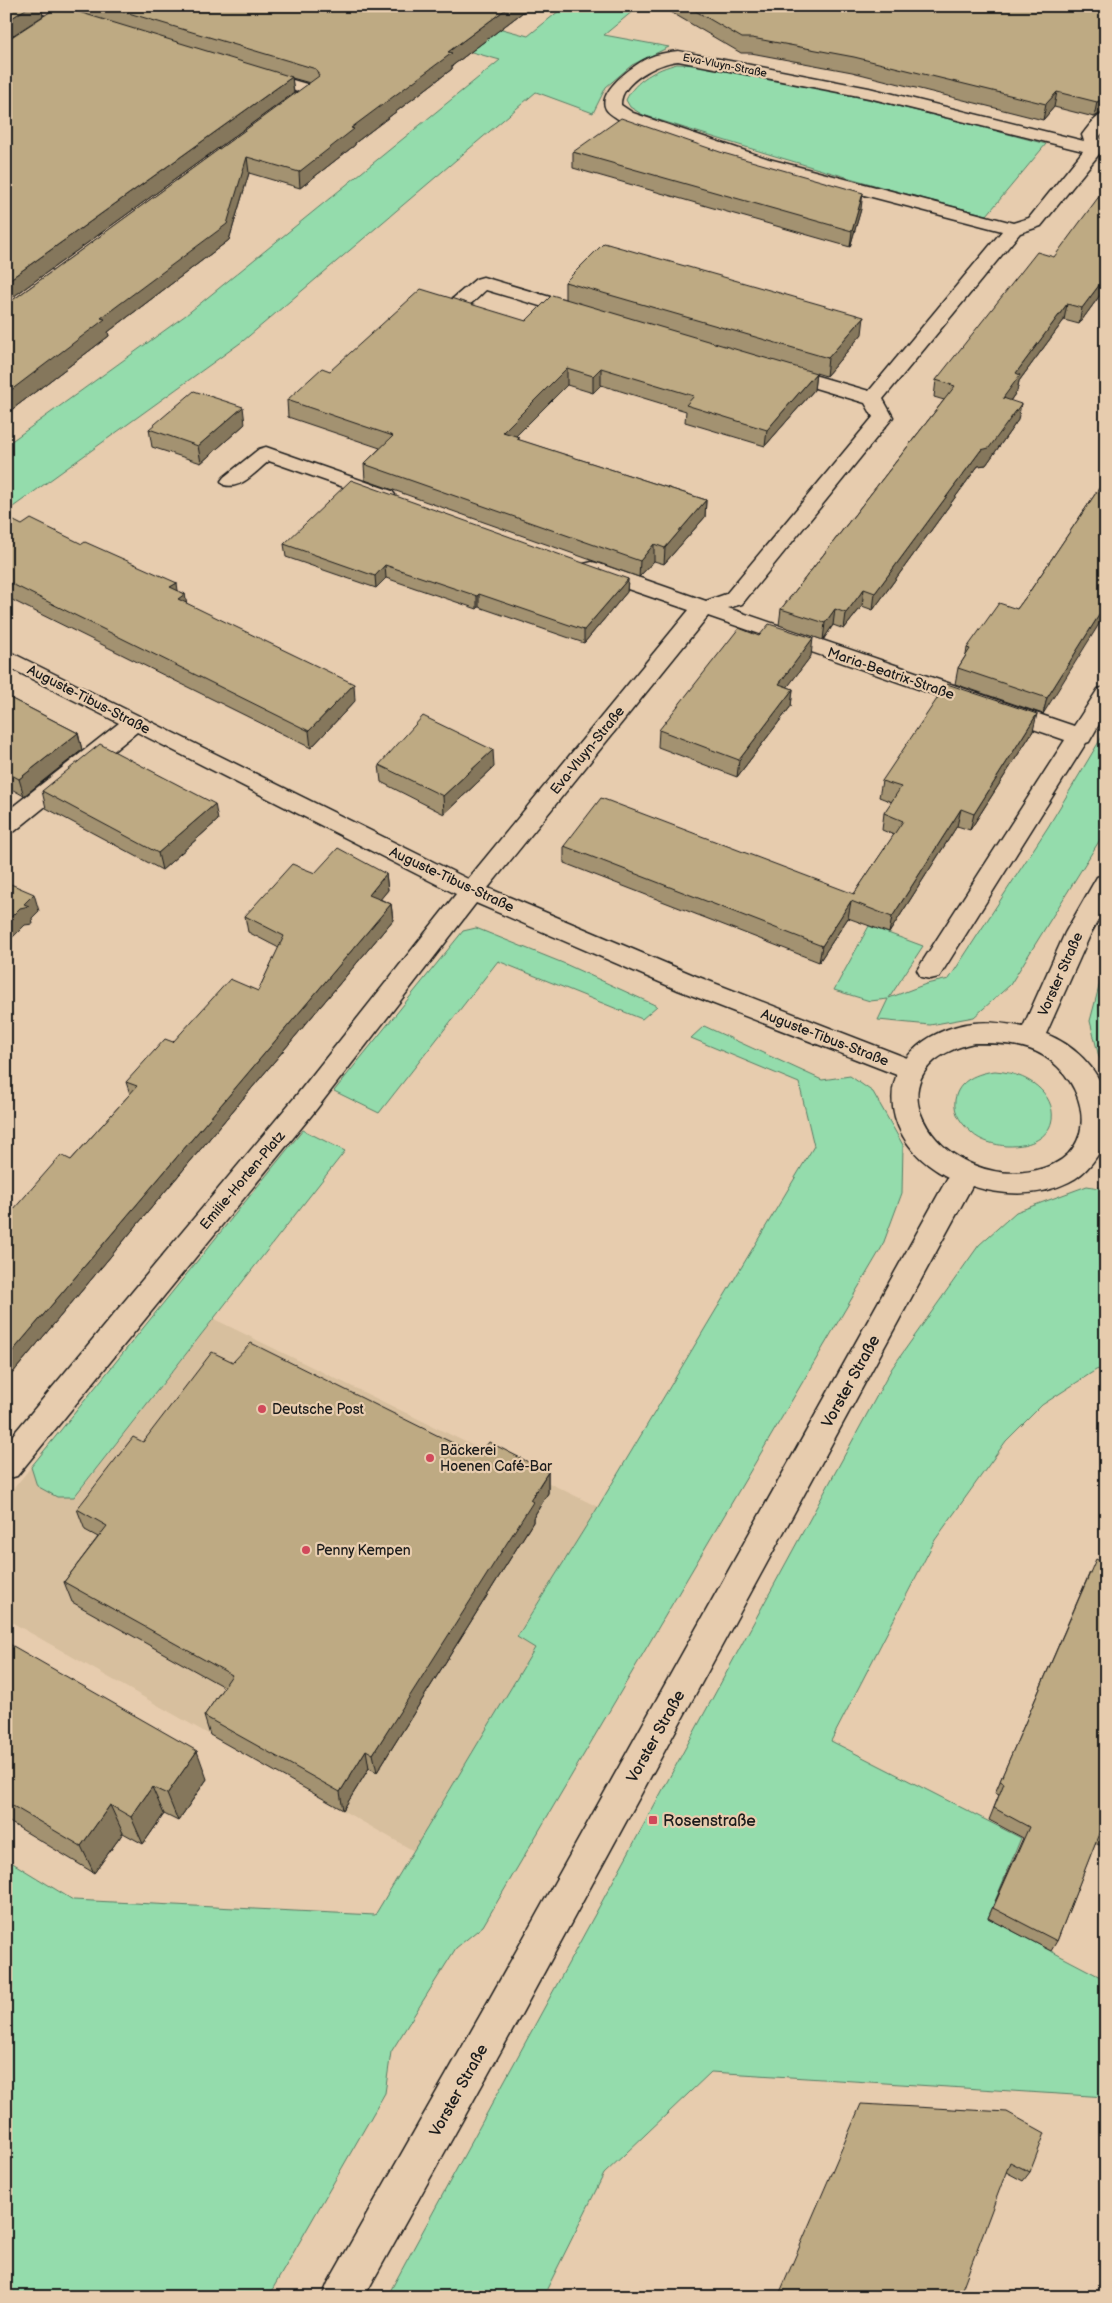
<svg xmlns="http://www.w3.org/2000/svg" width="1112" height="2303" viewBox="0 0 1112 2303" font-family="'Balsamiq Sans',sans-serif">
<style>
.built{fill:#d7bf9e}
.green{fill:#94dcac;stroke:#587c64}
.lines{fill:none;stroke-linecap:round;stroke-linejoin:round}
.street-casing{stroke:#1c1c1c;stroke-width:3}
.secondary-casing{stroke:#1c1c1c;stroke-width:3}
.street{fill:#e7ccae;fill-rule:evenodd}
.secondary{fill:#e7ccae;fill-rule:evenodd}
.wall{fill:#a39271;stroke:#1c1c1c}
.shaded-wall{fill:#85775c;stroke:#1c1c1c}
.building{fill:#beaa83;stroke:#1c1c1c}
.poi-dot{fill:#d1495b;stroke:#e7ccae;stroke-width:2}
.labels{text-anchor:middle;stroke-width:4.5;stroke-linejoin:round;paint-order:stroke}
.far-street-label{font-size:11px;fill:#1c1c1c;stroke:#e7ccae}
.street-label{font-size:14px;fill:#1c1c1c;stroke:#e7ccae}
.poi-label{font-size:14px;fill:#1c1c1c;stroke:#e7ccae;text-anchor:start}
.near-street-label{font-size:16px;fill:#1c1c1c;stroke:#e7ccae}
.near-poi-label{font-size:16px;fill:#1c1c1c;stroke:#e7ccae;text-anchor:start}
</style>
<rect width="100%" height="100%" fill="#e7ccae"/>
<filter id="ink" filterUnits="userSpaceOnUse"><feTurbulence type="fractalNoise" baseFrequency=".02" numOctaves="2"/><feDisplacementMap in="SourceGraphic" scale="10" xChannelSelector="R" yChannelSelector="G"/><feConvolveMatrix kernelMatrix="1 2 1 2 8 2 1 2 1" color-interpolation-filters="sRGB"/></filter>
<g filter="url(#ink)">
<!-- built -->
<path class="built" d="M 214,1319 L 598,1507 L 517,1636 L 535,1648 L 414,1851 L 6,1619 L 6,1498 L 31,1467 L 37,1486 L 75,1497 Z"/>
<!-- green -->
<path class="green" d="M 308,6 L 417,6 L 528,36 L 565,6 L 639,6 L 604,35 L 669,47 L 632,65 L 606,87 L 593,113 L 536,92 L 243,341 L 6,512 L 6,445 L 186,315 L 500,60 Z
M 677,64 C 721,65 766,76 809,86 C 889,103 967,123 1046,144 L 987,215 C 870,186 757,151 643,115 L 630,107 L 626,100 C 635,80 657,69 677,64 Z
M 1106,730 L 1106,830 L 1010,985 L 974,1017 L 930,1025 L 878,1020 L 888,999 L 870,1001 L 834,990 L 869,926 L 923,946 L 889,998 L 926,984 L 949,979 L 1048,827 Z
M 476,928 L 563,963 L 657,1006 L 642,1019 L 498,961 L 379,1113 L 334,1091 L 463,931 Z
M 1106,960 L 1106,1067 L 1099,1057 L 1090,1021 Z
M 704,1026 L 822,1080 L 850,1076 L 873,1092 L 903,1145 L 902,1193 L 882,1247 L 483,1926 L 456,1948 L 391,2052 L 385,2093 L 268,2297 L 6,2297 L 6,1859 L 73,1900 L 375,1915 L 535,1648 L 517,1637 L 598,1507 L 814,1146 L 799,1083 L 691,1038 Z
M 995,1071 C 1065,1076 1073,1148 1007,1146 C 995,1145 980,1141 972,1133 C 963,1125 953,1114 955,1100 C 958,1080 978,1073 995,1071 Z
M 303,1130 L 345,1151 L 74,1497 L 57,1497 L 37,1486 L 31,1467 Z
M 1087,1186 L 1106,1189 L 1106,1367 L 1096,1370 L 1042,1405 L 1006,1441 L 935,1540 L 831,1741 L 1021,1838 L 988,1918 L 1106,1980 L 1106,2097 L 711,2072 L 604,2174 L 543,2297 L 387,2297 L 892,1368 L 979,1245 L 1016,1212 Z"/>
<g class="lines">
<!-- street casing -->
<g class="street-casing">
<path id="street" d="M 26,6 L 51,6 L 94,20 L 96,23 L 94,26 L 88,28 L 28,9 Z
M 678,51 L 869,88 L 1084,141 L 1082,135 C 1088,127 1096,115 1106,113 L 1106,129 L 1100,136 L 1103,149 L 1100,153 L 1041,226 L 1020,233 L 883,399 L 893,417 L 890,421 L 742,604 L 728,608 L 1074,726 L 1098,689 L 1106,687 L 1106,712 L 1089,742 L 1086,743 L 939,977 L 930,979 L 921,977 L 917,970 L 1065,740 L 708,616 L 488,888 L 696,976 L 920,1063 L 924,1070 L 920,1077 L 911,1080 L 902,1077 L 678,990 L 476,903 L 315,1111 L 17,1476 L 6,1479 L 6,1443 L 295,1097 L 456,894 L 137,732 L 15,831 L 6,833 L 6,812 L 119,723 L 6,666 L 6,650 L 468,879 L 689,610 L 584,574 L 581,569 L 584,564 L 592,562 L 600,564 L 706,601 L 726,594 L 873,417 L 865,403 L 772,375 L 769,371 L 772,367 L 779,365 L 786,367 L 869,391 L 1002,231 L 757,167 L 621,121 C 616,117 609,114 606,109 C 596,92 635,64 648,58 C 657,54 668,52 678,51 ZM 678,61 L 869,98 L 1083,151 L 1029,218 L 1013,223 L 769,159 L 633,113 L 621,105 C 620,82 658,63 678,61 Z
M 258,70 L 317,87 L 319,91 L 295,111 L 283,111 L 281,107 L 298,92 L 252,78 L 250,75 L 252,72 Z
M 483,277 L 587,308 L 589,312 L 587,316 L 580,318 L 486,290 C 476,299 466,312 451,308 L 449,304 L 451,300 L 476,279 Z
M 266,447 L 392,491 L 395,495 L 392,499 L 385,501 L 378,499 L 269,461 C 256,471 241,490 224,485 L 221,481 L 224,477 L 259,449 Z"/>
</g>
<!-- secondary casing -->
<g class="secondary-casing">
<path id="secondary" d="M 1106,874 L 1106,906 L 1091,933 L 1046,1034 C 1072,1044 1099,1068 1105,1096 C 1107,1102 1106,1109 1106,1115 C 1106,1121 1107,1128 1106,1134 C 1103,1153 1086,1174 1069,1182 C 1039,1197 1004,1196 972,1186 L 516,2024 L 364,2297 L 322,2297 L 328,2283 L 490,1998 L 948,1177 C 923,1164 903,1145 895,1117 C 881,1065 926,1028 974,1023 C 990,1021 1008,1024 1023,1027 L 1065,933 L 1097,877 ZM 974,1043 C 998,1043 1023,1043 1044,1056 C 1087,1082 1101,1150 1044,1168 C 946,1199 855,1070 974,1043 Z"/>
</g>
<!-- street -->
<use href="#street" class="street"/>
<!-- secondary -->
<use href="#secondary" class="secondary"/>
</g>
<!-- wall -->
<path class="wall" d="M 6,6 L 41,6 L 43,16 L 8,38 L 75,11 L 74,6 L 531,6 L 452,66 L 452,69 L 355,143 L 355,145 L 300,188 L 249,173 L 229,240 L 108,332 L 109,336 L 6,414 L 6,303 L 10,302 L 310,83 L 292,78 L 294,93 L 6,302 Z
M 669,6 L 1106,6 L 1106,111 L 1094,117 L 1054,107 L 1043,120 L 852,72 L 751,53 L 741,53 L 669,11 Z
M 573,152 L 861,209 L 850,247 L 573,168 Z
M 1054,257 L 1106,287 L 1079,324 L 1064,320 L 1019,381 L 1017,391 L 1010,401 L 1018,420 L 986,465 L 978,466 L 873,610 L 862,606 L 844,629 L 833,625 L 823,640 L 779,625 L 781,609 L 944,400 L 934,397 L 936,380 Z
M 565,282 L 862,334 L 826,376 L 816,373 L 814,390 L 765,446 L 685,422 L 686,411 L 601,385 L 593,393 L 567,385 L 516,436 L 519,437 L 519,440 L 706,500 L 705,517 L 664,564 L 654,561 L 639,577 L 365,480 L 364,464 L 380,448 L 288,417 L 287,400 L 330,371 L 526,321 L 565,299 Z
M 245,424 L 201,463 L 152,447 L 149,429 Z
M 1106,478 L 1043,714 L 955,684 L 958,668 L 966,655 L 967,648 L 1017,609 L 1028,594 Z
M 6,519 L 185,594 L 186,603 L 355,701 L 311,748 L 6,597 Z
M 284,544 L 628,579 L 627,592 L 584,643 L 479,607 L 477,609 L 386,578 L 376,588 L 286,557 Z
M 811,656 L 787,687 L 793,689 L 791,706 L 737,777 L 658,747 L 659,730 Z
M 6,696 L 78,733 L 82,750 L 24,796 L 6,786 Z
M 1033,731 L 970,830 L 957,826 L 889,933 L 848,918 L 819,962 L 564,863 L 564,846 L 854,894 L 894,835 L 882,830 L 884,813 L 892,802 L 879,797 L 882,781 Z
M 379,765 L 494,767 L 444,814 L 381,782 Z
M 42,791 L 218,820 L 162,870 L 46,808 Z
M 315,873 L 386,874 L 388,890 L 380,899 L 391,904 L 393,920 L 6,1381 L 6,1218 L 71,1160 L 130,1094 L 126,1082 L 173,1042 L 258,991 L 279,948 L 248,932 L 245,916 Z
M 233,1362 L 479,1456 L 548,1472 L 548,1493 L 533,1518 L 533,1522 L 377,1772 L 369,1768 L 343,1810 L 210,1735 L 204,1716 L 224,1687 L 72,1602 L 64,1582 L 98,1537 L 85,1530 L 77,1509 L 143,1442 Z
M 1106,1553 L 1106,1848 L 1095,1843 L 1057,1941 L 1051,1951 L 988,1918 L 1023,1838 L 989,1820 L 999,1795 L 995,1793 L 1090,1572 L 1102,1562 Z
M 6,1642 L 207,1779 L 178,1821 L 164,1814 L 143,1844 L 123,1833 L 94,1873 L 6,1820 Z
M 1007,2112 L 1030,2172 L 1023,2181 L 1006,2172 Z"/>
<!-- shaded-wall -->
<path class="shaded-wall" d="M 30,6 L 41,6 L 43,16 L 6,40 L 6,22 Z
M 510,6 L 531,6 L 452,66 L 452,69 L 355,143 L 355,145 L 300,188 L 299,172 L 351,128 L 448,52 Z
M 292,77 L 294,93 L 6,302 L 6,282 Z
M 1057,92 L 1054,107 L 1043,120 L 1046,104 Z
M 1106,97 L 1105,111 L 1094,117 L 1097,102 Z
M 247,157 L 249,173 L 229,240 L 108,332 L 109,336 L 6,414 L 6,394 L 101,318 Z
M 863,193 L 861,209 L 850,247 L 852,231 Z
M 1106,276 L 1106,287 L 1079,324 L 1082,308 Z
M 1067,304 L 1064,320 L 1019,381 L 1017,391 L 1000,415 L 1003,398 L 1016,373 Z
M 864,317 L 862,334 L 826,376 L 828,358 Z
M 567,368 L 567,385 L 503,449 L 503,432 Z
M 601,368 L 601,385 L 593,393 L 593,376 Z
M 816,373 L 814,390 L 765,446 L 767,430 Z
M 1021,404 L 1018,420 L 986,465 L 978,466 L 873,610 L 875,593 L 981,450 Z
M 243,407 L 245,424 L 201,463 L 198,446 Z
M 706,500 L 705,517 L 664,564 L 665,548 Z
M 654,544 L 654,561 L 639,577 L 640,561 Z
M 385,565 L 386,578 L 376,588 L 375,576 Z
M 628,579 L 627,592 L 584,643 L 584,630 Z
M 177,583 L 179,598 L 185,594 L 188,612 L 174,605 L 170,587 Z
M 864,589 L 862,606 L 844,629 L 846,613 Z
M 479,594 L 479,607 L 477,609 L 477,596 Z
M 1106,604 L 1106,613 L 1043,714 L 1047,698 Z
M 835,609 L 833,625 L 823,640 L 825,623 Z
M 813,638 L 811,656 L 777,701 L 779,684 Z
M 354,684 L 355,701 L 311,748 L 309,731 Z
M 793,689 L 791,706 L 737,777 L 739,760 Z
M 1037,714 L 1033,731 L 970,830 L 974,814 Z
M 78,733 L 82,750 L 24,796 L 19,779 Z
M 493,750 L 494,767 L 444,814 L 443,796 Z
M 215,804 L 218,820 L 162,870 L 158,853 Z
M 961,809 L 957,826 L 889,933 L 892,917 Z
M 386,874 L 388,890 L 371,911 L 369,895 Z
M 34,894 L 39,911 L 32,918 L 33,924 L 25,925 L 6,944 L 6,922 Z
M 851,901 L 848,918 L 819,962 L 822,946 Z
M 391,904 L 393,920 L 6,1381 L 6,1359 Z
M 6,947 L 10,959 L 6,962 Z
M 548,1472 L 548,1493 L 533,1518 L 533,1522 L 377,1772 L 373,1754 Z
M 366,1750 L 369,1768 L 343,1810 L 340,1792 Z
M 197,1751 L 207,1779 L 178,1821 L 167,1794 Z
M 152,1787 L 164,1814 L 143,1844 L 131,1817 Z
M 110,1805 L 123,1833 L 94,1873 L 81,1846 Z"/>
<!-- building -->
<path class="building" d="M 6,6 L 30,6 L 6,22 Z
M 59,6 L 292,77 L 6,282 L 6,39 L 10,38 Z
M 105,6 L 510,6 L 448,52 L 452,53 L 351,128 L 354,129 L 299,172 L 247,157 L 227,224 L 101,318 L 105,319 L 6,394 L 6,303 L 10,302 L 319,76 L 316,69 Z
M 687,6 L 1106,6 L 1106,97 L 1097,102 L 1057,92 L 1046,104 L 854,57 L 752,38 L 742,38 Z
M 621,118 L 723,153 L 863,193 L 852,231 L 573,152 Z
M 1106,187 L 1106,276 L 1082,308 L 1067,304 L 1016,373 L 1020,375 L 1003,398 L 1021,404 L 989,448 L 981,450 L 875,593 L 864,589 L 846,613 L 835,609 L 825,623 L 781,609 L 955,386 L 936,380 L 1037,252 L 1054,257 Z
M 604,243 L 864,317 L 828,358 L 565,282 Z
M 421,289 L 526,321 L 552,295 L 816,373 L 767,430 L 686,405 L 694,396 L 601,368 L 593,376 L 567,368 L 503,432 L 519,437 L 517,439 L 706,500 L 665,548 L 654,544 L 640,561 L 364,464 L 393,436 L 287,400 L 322,368 L 330,371 Z
M 194,391 L 243,407 L 198,446 L 149,429 Z
M 1106,478 L 1106,604 L 1047,698 L 958,668 L 970,649 L 967,648 L 999,603 L 1017,609 L 1028,594 Z
M 351,480 L 628,579 L 584,630 L 479,594 L 477,596 L 385,565 L 375,576 L 284,544 Z
M 8,518 L 22,525 L 31,519 L 82,544 L 85,542 L 177,583 L 170,587 L 185,594 L 178,599 L 354,684 L 309,731 L 6,581 L 6,519 Z
M 769,624 L 813,638 L 779,684 L 793,689 L 739,760 L 659,730 L 739,628 L 759,636 Z
M 947,684 L 1037,714 L 974,814 L 961,809 L 892,917 L 851,901 L 822,946 L 564,846 L 601,798 L 854,894 L 903,821 L 884,813 L 901,787 L 882,781 Z
M 6,696 L 78,733 L 19,779 L 6,772 Z
M 423,716 L 493,750 L 443,796 L 379,765 Z
M 100,744 L 215,804 L 158,853 L 42,791 Z
M 338,848 L 386,874 L 369,895 L 391,904 L 6,1359 L 6,1218 L 61,1155 L 71,1160 L 137,1086 L 126,1082 L 165,1039 L 173,1042 L 230,979 L 258,991 L 284,936 L 245,916 L 292,864 L 315,873 Z
M 6,882 L 34,894 L 24,904 L 29,906 L 20,908 L 6,922 Z
M 251,1343 L 479,1456 L 489,1442 L 548,1472 L 530,1500 L 533,1502 L 373,1754 L 366,1750 L 340,1792 L 204,1716 L 232,1675 L 64,1582 L 107,1526 L 77,1509 L 133,1437 L 143,1442 L 212,1352 L 233,1362 Z
M 1106,1553 L 1106,1834 L 1100,1831 L 1057,1941 L 993,1908 L 1029,1827 L 994,1808 L 1004,1783 L 1000,1781 L 1096,1559 L 1102,1562 Z
M 6,1642 L 197,1751 L 167,1794 L 152,1787 L 131,1817 L 110,1805 L 81,1846 L 6,1802 Z
M 861,2104 L 1007,2112 L 1045,2133 L 1030,2172 L 1010,2162 L 959,2297 L 778,2297 Z"/>
</g>
<!-- markers -->
<g class="poi-dot">
<circle cx="262" cy="1409" r="5"/>
<circle cx="430" cy="1458" r="5"/>
<circle cx="306" cy="1550" r="5"/>
<rect x="648" y="1815" width="10" height="10" rx="2.5"/>
</g>
<g class="labels">
<!-- far-street labels -->
<g class="far-street-label">
<text transform="translate(725 65) rotate(11)" y="4">Eva-Vluyn-Straße</text>
</g>
<!-- street labels -->
<g class="street-label">
<text transform="translate(891 673) rotate(19)" y="5">Maria-Beatrix-Straße</text>
<text transform="translate(89 699) rotate(27)" y="5">Auguste-Tibus-Straße</text>
<text transform="translate(587 750) rotate(-51)" y="5">Eva-Vluyn-Straße</text>
<text transform="translate(452 879) rotate(25)" y="5">Auguste-Tibus-Straße</text>
<text transform="translate(1060 974) rotate(-66)" y="5">Vorster Straße</text>
<text transform="translate(825 1037) rotate(21)" y="5">Auguste-Tibus-Straße</text>
<text transform="translate(242 1180) rotate(-50)" y="5">Emilie-Horten-Platz</text>
</g>
<!-- poi labels -->
<g class="poi-label">
<text x="272" y="1414">Deutsche Post</text>
<text x="440" y="1455">Bäckerei<tspan x="440" dy="16">Hoenen Café-Bar</tspan></text>
<text x="316" y="1555">Penny Kempen</text>
</g>
<!-- near-street labels -->
<g class="near-street-label">
<text transform="translate(850 1381) rotate(-61)" y="6">Vorster Straße</text>
<text transform="translate(655 1736) rotate(-61)" y="6">Vorster Straße</text>
<text transform="translate(458 2090) rotate(-61)" y="6">Vorster Straße</text>
</g>
<!-- near-poi labels -->
<g class="near-poi-label">
<text x="663" y="1826">Rosenstraße</text>
</g>
</g>
<!-- margin -->
<rect width="1112" height="2303" fill="none" stroke="#e7ccae" stroke-width="25"/>
<rect x="12" y="12" width="1087" height="2278" fill="none" stroke="#1c1c1c" stroke-width="2" filter="url(#ink)"/>
</svg>
